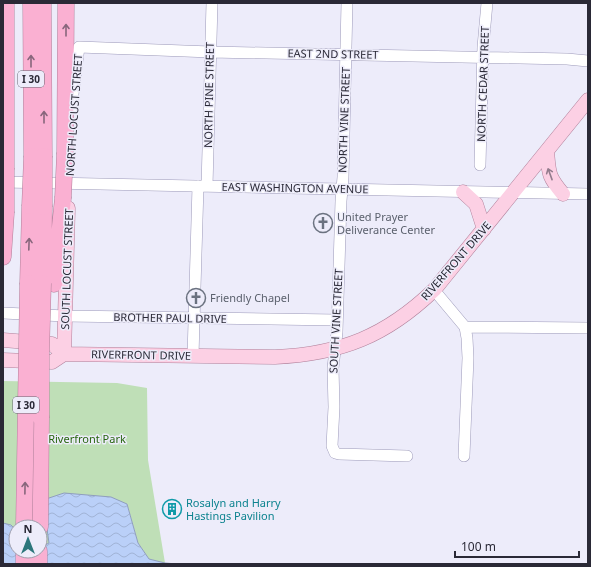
<svg xmlns="http://www.w3.org/2000/svg" width="591" height="567" viewBox="0 0 591 567" font-family="'Noto Sans',sans-serif">
<style>
.park{fill:#bfdfb7}
.water{fill:url(#water-waves);stroke:#8f9ebe}
.lines{fill:none;stroke-linecap:round;stroke-linejoin:round}
.minor-casing{stroke:#9d9aba;stroke-width:12}
.major-casing{stroke:#b1819b;stroke-width:15}
.highway-casing{stroke:#b1819b;stroke-width:17}
.minor{stroke:#fff;stroke-width:11}
.major{stroke:#fcd0e4;stroke-width:14}
.highway{stroke:#fab0d2;stroke-width:16}
.highway-bridge-casing{stroke:#b1819b;stroke-width:17;stroke-linecap:butt}
.highway-bridge{stroke:#fab0d2;stroke-width:16}
.oneway{stroke:#88667c}
.oneway2{stroke:#937c8d}
.labels{text-anchor:middle;stroke-width:3;stroke-linejoin:round;paint-order:stroke}
.shield{fill:#edecfa;stroke:#646471;stroke-width:1}
.shield-label{font-size:10px;font-weight:bold;fill:#2a2936}
.street-label{font-size:11px;fill:#2a2936;stroke:#edecfa}
.worship-label{font-size:11px;fill:#5b616d;stroke:#edecfa;text-anchor:start}
.park-label{font-size:11px;fill:#27660f;stroke:#edecfa}
.culture-label{font-size:11px;fill:#0d838f;stroke:#edecfa;text-anchor:start}
</style>
<defs>
<pattern id="water-waves" width="16" height="10" patternUnits="userSpaceOnUse"><rect width="16" height="10" fill="#bad0f8"/><path d="M0 5q4-4 8 0t8 0" fill="none" stroke="#a0b3d5"/></pattern>
</defs>
<rect width="100%" height="100%" fill="#edecfa"/>
<!-- park -->
<path class="park" d="M 3,381 L 117,383 L 147,388 L 148,460 L 165,563 L 149,559 L 138,543 L 127,504 L 43,546 L 40,545 L 40,527 L 16,527 L 16,530 L 10,525 L 3,523 Z"/>
<!-- water -->
<path class="water" d="M 64,493 L 111,497 L 127,504 L 138,543 L 149,559 L 165,563 L 177,564 L 3,564 L 3,523 L 11,525 L 16,530 L 16,551 L 40,551 L 43,546 L 49,543 L 43,500 Z"/>
<g class="lines">
<!-- minor casing -->
<g class="minor-casing">
<path id="minor" d="M 347,3 L 343,177 L 341,201 L 337,332 L 333,368 L 334,407 L 332,446 L 335,453 L 339,454 L 407,456
M 73,107 L 73,94 L 79,47 L 211,52 L 567,59 L 588,61
M 480,165 L 483,47 L 487,3
M 3,182 L 588,194
M 207,186 L 212,3
M 434,290 L 465,327 L 588,328
M 3,313 L 65,316 L 337,320
M 193,356 L 198,186
M 464,456 L 468,358 L 467,338 L 465,327"/>
</g>
<!-- major casing -->
<g class="major-casing">
<path id="major" d="M 547,151 C 549,174 548,176 563,194
M 463,192 L 476,204 L 484,229
M 3,340 L 52,344 L 64,354
M 64,354 L 68,208
M 3,360 L 52,362 L 64,354 L 275,357 C 341,354 386,336 434,290 L 588,100"/>
</g>
<!-- highway casing -->
<g class="highway-casing">
<path id="highway" d="M 6,3 L 6,168
M 31,3 L 32,156
M 43,3 L 44,156
M 65,153 L 66,3
M 3,257 L 6,213
M 28,283 L 30,206
M 43,283 L 44,207
M 54,284 L 63,198
M 40,527 L 41,418
M 24,564 L 24,551
M 39,564 L 39,551"/>
</g>
<!-- minor -->
<use href="#minor" class="minor"/>
<!-- major -->
<use href="#major" class="major"/>
<!-- highway -->
<use href="#highway" class="highway"/>
<!-- highway-bridge casing -->
<g class="highway-bridge-casing">
<path id="highway-bridge" d="M 63,198 L 65,153
M 30,206 L 32,156
M 44,207 L 44,156
M 6,213 L 6,168
M 41,418 L 41,355 L 43,283
M 24,527 L 28,283"/>
</g>
<!-- highway-bridge -->
<use href="#highway-bridge" class="highway-bridge"/>
</g>
<!-- one-way arrows -->
<defs><path id="oneway-shaft" d="M-6 0H5M1.5-3L5.5 0L1.5 3" fill="none" stroke-width="1.6" stroke-linecap="round" stroke-linejoin="round"/></defs>
<g class="oneway">
<use href="#oneway-shaft" transform="translate(66 30) rotate(-90)"/>
<use href="#oneway-shaft" transform="translate(31 61) rotate(-90)"/>
<use href="#oneway-shaft" transform="translate(44 117) rotate(-90)"/>
<use href="#oneway-shaft" transform="translate(29 244) rotate(-88)"/>
<use href="#oneway-shaft" transform="translate(25 488) rotate(-89)"/>
</g>
<use class="oneway2" href="#oneway-shaft" transform="translate(550 174) rotate(-110)"/>
<!-- icons -->
<defs>
<g id="church-ring" transform="scale(1)"><circle r="9.5" fill="#edecfa" stroke="#6b7280" stroke-width="1.5"/><path d="M-1.2-6h2.4v3.5h3.3v2.4h-3.3V6h-2.4V-.1h-3.3v-2.4h3.3Z" fill="#6b7280"/></g>
<g id="building-ring" transform="scale(1)"><circle r="9.5" fill="#edecfa" stroke="#0f9aa8" stroke-width="1.5"/><path d="M-4-6H4V6H1V3H-1V6H-4ZM-2.5-4.3h1.7v1.8h-1.7ZM.8-4.3h1.7v1.8H.8ZM-2.5-1h1.7V.8h-1.7ZM.8-1h1.7V.8H.8Z" fill="#0f9aa8"/></g>
</defs>
<g fill-rule="evenodd">
<use href="#church-ring" x="323" y="223"/>
<use href="#church-ring" x="196" y="298"/>
<use href="#building-ring" x="172" y="509"/>
</g>
<g class="labels">
<!-- shield labels -->
<g class="shield">
<rect x="18" y="71" width="26" height="16" rx="3"/>
<rect x="13" y="397" width="26" height="16" rx="3"/>
</g>
<g class="shield-label">
<text x="31" y="83">I 30</text>
<text x="26" y="409">I 30</text>
</g>
<!-- street labels -->
<g class="street-label">
<text transform="translate(333 54) rotate(1)" y="4">EAST 2ND STREET</text>
<text transform="translate(483 84) rotate(-88)" y="4">NORTH CEDAR STREET</text>
<text transform="translate(209 95) rotate(-89)" y="4">NORTH PINE STREET</text>
<text transform="translate(74 115) rotate(-86)" y="4">NORTH LOCUST STREET</text>
<text transform="translate(344 120) rotate(-88)" y="4">NORTH VINE STREET</text>
<text transform="translate(295 188) rotate(1)" y="4">EAST WASHINGTON AVENUE</text>
<text transform="translate(456 261) rotate(-49)" y="4">RIVERFRONT DRIVE</text>
<text transform="translate(67 269) rotate(-88)" y="4">SOUTH LOCUST STREET</text>
<text transform="translate(170 318) rotate(1)" y="4">BROTHER PAUL DRIVE</text>
<text transform="translate(336 321) rotate(-87)" y="4">SOUTH VINE STREET</text>
<text transform="translate(141 355) rotate(1)" y="4">RIVERFRONT DRIVE</text>
</g>
<!-- worship labels -->
<g class="worship-label">
<text x="337" y="221">United Prayer<tspan x="337" dy="13">Deliverance Center</tspan></text>
<text x="210" y="302">Friendly Chapel</text>
</g>
<!-- park labels -->
<g class="park-label">
<text x="87" y="443">Riverfront Park</text>
</g>
<!-- culture labels -->
<g class="culture-label">
<text x="186" y="507">Rosalyn and Harry<tspan x="186" dy="13">Hastings Pavilion</tspan></text>
</g>
</g>
<!-- border -->
<rect width="591" height="567" fill="none" stroke="#2a2936" stroke-width="8"/>
<!-- north arrow -->
<g transform="translate(28 539)"><circle r="19" fill="#edecfa" stroke="#9f9eac"/>
<path d="M0-3L7 15L0 10L-7 15Z" fill="#2c767b"/>
<text y="-6" font-size="11" font-weight="bold" text-anchor="middle" fill="#2a2936">N</text>
</g>
<!-- scale -->
<path d="M455 551v6h124v-6" fill="none" stroke="#2a2936" stroke-width="2"/>
<text x="461" y="551" font-size="12" fill="#2a2936" stroke="#edecfa" stroke-width="3" paint-order="stroke">100 m</text>
</svg>
